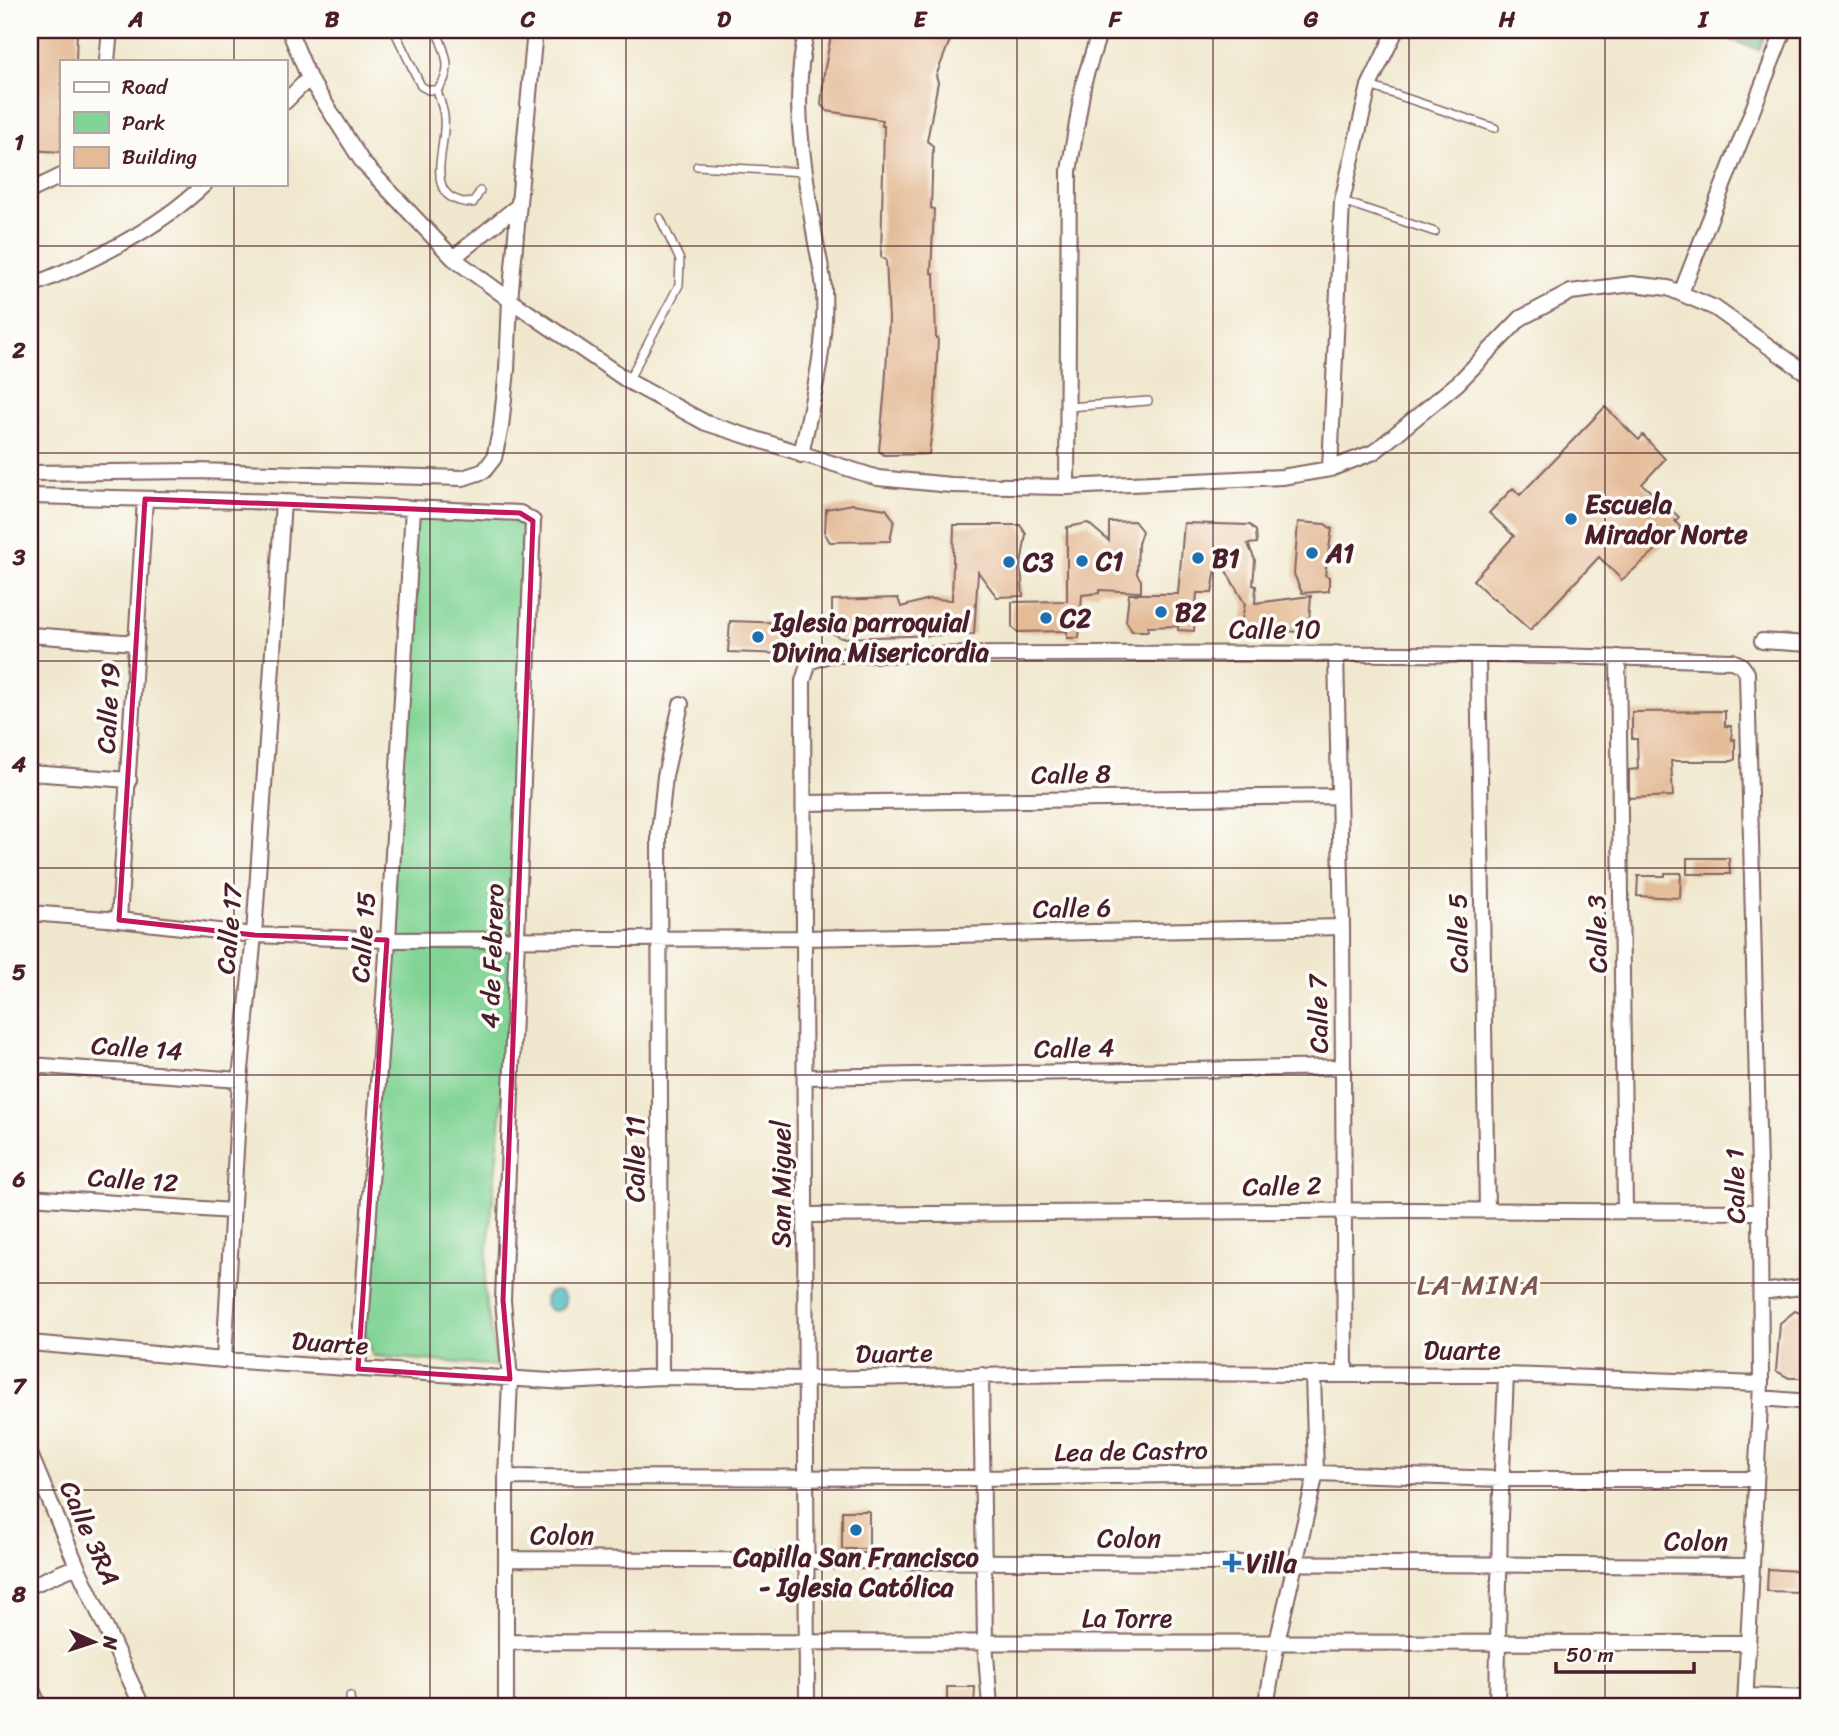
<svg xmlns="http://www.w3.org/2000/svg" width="1839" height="1736" viewBox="0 0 1839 1736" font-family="Sriracha,sans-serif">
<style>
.green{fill:#82d496;stroke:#667a60;stroke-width:2}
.forest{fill:#69b67f;stroke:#5a6a55;stroke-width:2}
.water{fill:#48b7c0;stroke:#496b76;stroke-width:2}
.building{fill:#e4bb97}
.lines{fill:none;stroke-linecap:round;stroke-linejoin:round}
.service-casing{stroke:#846564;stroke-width:10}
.minor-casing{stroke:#846564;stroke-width:18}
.service{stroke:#fff;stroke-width:7}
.minor{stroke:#fff;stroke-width:14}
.marked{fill:none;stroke:#c2185b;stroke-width:5;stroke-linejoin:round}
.grid{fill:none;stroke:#4a1f2b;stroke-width:2;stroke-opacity:0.55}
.poi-dot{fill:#1f6fb2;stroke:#fdfcf7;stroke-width:2.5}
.labels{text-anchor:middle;stroke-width:7;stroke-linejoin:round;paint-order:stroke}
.poi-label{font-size:26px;font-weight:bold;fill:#4a1f2b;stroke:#fdfcf7;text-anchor:start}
.street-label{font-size:26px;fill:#4a1f2b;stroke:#fdfcf7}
.neighbourhood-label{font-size:28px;letter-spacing:2px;fill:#805651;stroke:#fdfcf7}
.neatline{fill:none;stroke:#4a1f2b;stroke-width:2.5}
.grid-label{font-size:23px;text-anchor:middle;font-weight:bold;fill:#4a1f2b}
</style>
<rect width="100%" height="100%" fill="#fdfcf7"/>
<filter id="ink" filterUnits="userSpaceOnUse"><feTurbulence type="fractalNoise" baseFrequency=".0143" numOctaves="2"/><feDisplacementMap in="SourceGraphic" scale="14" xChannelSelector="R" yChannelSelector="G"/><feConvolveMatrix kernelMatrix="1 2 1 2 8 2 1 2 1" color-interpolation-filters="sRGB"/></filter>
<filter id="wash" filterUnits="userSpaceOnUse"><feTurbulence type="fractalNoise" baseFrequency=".00686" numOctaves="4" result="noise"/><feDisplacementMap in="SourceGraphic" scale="28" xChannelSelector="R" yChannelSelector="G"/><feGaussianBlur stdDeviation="1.57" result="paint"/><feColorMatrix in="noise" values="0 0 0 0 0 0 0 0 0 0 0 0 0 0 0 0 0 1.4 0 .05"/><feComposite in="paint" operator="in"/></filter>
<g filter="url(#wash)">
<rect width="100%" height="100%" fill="#f0e8ce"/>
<!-- green -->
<path class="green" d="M 500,512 L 532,534 L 511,941 L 388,940 L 413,515 Z
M 517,949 L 484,1289 L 497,1366 L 373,1356 L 362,1324 L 386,950 Z"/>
<!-- forest -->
<path class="forest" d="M 1703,30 L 1767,30 L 1759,50 Z"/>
<!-- water -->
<path class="water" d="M545 1301a10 10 0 1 1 20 0a10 10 0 1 1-20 0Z"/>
<g id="blocks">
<!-- building -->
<path class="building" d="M 30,30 L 77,30 L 76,61 L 61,61 L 61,152 L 30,150 Z
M 832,30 L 954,30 L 936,76 L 938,82 L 927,141 L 933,146 L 931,208 L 934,209 L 931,273 L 934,274 L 936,338 L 938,338 L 935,404 L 929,454 L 884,455 L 879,451 L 885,388 L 889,320 L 886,260 L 881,257 L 884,126 L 882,126 L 883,120 L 827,111 L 821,105 L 824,73 Z
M 1605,407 L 1639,440 L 1643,435 L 1665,459 L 1642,484 L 1679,517 L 1675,521 L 1681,528 L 1622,580 L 1599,557 L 1530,630 L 1494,598 L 1493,599 L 1473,580 L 1514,536 L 1489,513 L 1513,488 L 1520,495 Z
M 853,504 L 886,509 L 894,520 L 890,541 L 830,542 L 825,534 L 826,509 Z
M 1134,521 L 1142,531 L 1138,544 L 1137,574 L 1141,580 L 1141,592 L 1099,590 L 1099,593 L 1082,595 L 1079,638 L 1067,638 L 1067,631 L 1018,632 L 1012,627 L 1012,602 L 1067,601 L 1067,527 L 1088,523 L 1109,541 L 1109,522 Z
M 1298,522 L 1325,524 L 1332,529 L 1325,575 L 1329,577 L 1329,591 L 1302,593 L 1294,574 Z
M 1184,523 L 1250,525 L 1256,531 L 1257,543 L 1248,544 L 1255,560 L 1253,585 L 1256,586 L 1255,603 L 1311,596 L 1308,633 L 1265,629 L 1264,632 L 1247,634 L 1240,628 L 1245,604 L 1218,557 L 1212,593 L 1197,593 L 1194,631 L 1178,630 L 1178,626 L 1148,627 L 1148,631 L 1132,631 L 1126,621 L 1129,594 L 1178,594 Z
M 954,525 L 1020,525 L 1026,534 L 1021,565 L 1023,596 L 997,597 L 978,572 L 974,634 L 841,638 L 832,633 L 832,600 L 898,598 L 901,607 L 929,599 L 952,600 Z
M 730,621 L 787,623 L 787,654 L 728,652 Z
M 1725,711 L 1725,726 L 1731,726 L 1732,740 L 1735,739 L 1735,759 L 1733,761 L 1671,761 L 1673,796 L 1629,798 L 1629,770 L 1638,769 L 1637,739 L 1632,739 L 1632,712 Z
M 1687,858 L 1729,858 L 1730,874 L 1687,874 Z
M 1665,873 L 1681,873 L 1680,898 L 1637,896 L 1638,876 L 1665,876 Z
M 1795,1311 L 1809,1317 L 1809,1378 L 1789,1378 L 1776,1371 L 1780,1323 Z
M 842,1511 L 869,1511 L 869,1549 L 842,1549 Z
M 1768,1569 L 1799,1571 L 1799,1592 L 1767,1591 Z
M 947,1687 L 975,1687 L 974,1706 L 947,1706 Z"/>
</g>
</g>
<g filter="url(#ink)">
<use href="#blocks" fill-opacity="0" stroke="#846564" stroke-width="2"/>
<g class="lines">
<!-- service casing -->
<g class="service-casing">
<path id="service" d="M 394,30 L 421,86 L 428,90 L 437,90 C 455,71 445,51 436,30
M 1370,86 L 1495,128
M 437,90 C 439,98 443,107 444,116 C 448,149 419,201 473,203 L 480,191
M 697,166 L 804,172
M 1342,201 L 1435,232
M 628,381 L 679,285 L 680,260 L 660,218
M 1068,407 L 1148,401
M 350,1696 L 351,1706"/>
</g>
<!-- minor casing -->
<g class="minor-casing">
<path id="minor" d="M 289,30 L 309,78 L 363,163 L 453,258 L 510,300 L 628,381 L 706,423 L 878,478 L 951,485 L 1067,487 L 1282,477 L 1330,469 L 1374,452 L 1458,383 L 1521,318 L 1571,292 L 1632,284 L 1668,288 L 1715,308 L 1809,375
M 107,61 L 110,30
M 285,102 L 309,78
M 30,191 L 61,176
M 453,258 L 519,205
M 30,286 C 93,261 155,231 205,184
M 1681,293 L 1784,30
M 801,455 C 812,401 827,346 824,290 C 823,273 818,255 815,237 C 804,168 790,99 807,30
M 1330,469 L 1342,201 L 1369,86 L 1396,30
M 30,473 L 194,471 L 463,478 L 484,471 L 494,458 L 501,427 L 507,370 L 510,300 L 535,30
M 1067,487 L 1069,171 L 1084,81 L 1100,30
M 30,496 L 283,502 L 520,513 L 533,521 L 503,1300 L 510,1379 L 506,1477 L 506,1706
M 30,635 L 136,643
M 1762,641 L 1809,644
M 1336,653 L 1342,927 L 1345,1374
M 1478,655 L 1487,1210
M 1618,657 L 1625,1211
M 30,773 L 129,780
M 804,803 L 1338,796
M 30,913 L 119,920 L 254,935 L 388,940 L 804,938 L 1342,927
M 119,920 L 145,499
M 30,1065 L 240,1080
M 806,1077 L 1343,1067
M 30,1197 L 232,1211
M 805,1215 L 1404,1210 L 1760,1212
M 1761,1292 L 1809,1286
M 30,1343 L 224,1360 L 566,1382 L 661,1377 L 806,1379 L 1129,1373 L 1506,1375 L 1761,1384
M 224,1360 L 240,1080 L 254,935 L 283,502
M 358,1369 L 388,940 L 413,508
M 981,1375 L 985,1642 L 990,1706
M 661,1377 L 659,833 L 665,776 L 681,704
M 1761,1398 L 1809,1402
M 30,1454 L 77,1566 L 142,1706
M 506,1477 L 982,1478 L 1316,1473 L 1502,1479 L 1755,1479
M 506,1559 L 1752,1566
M 30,1586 L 77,1566
M 506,1642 L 1748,1643
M 30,1685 L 39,1706
M 1746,1696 L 1809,1698
M 807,1706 L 803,681 L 809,662 L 829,655 C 1130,654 1431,650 1732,661 L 1741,665 L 1747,673 L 1760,1212 L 1761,1384 L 1745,1706
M 1266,1706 L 1277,1642 L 1316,1473 L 1313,1374
M 1497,1706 L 1500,1517 L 1506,1375"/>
</g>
<!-- service -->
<use href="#service" class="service"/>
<!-- minor -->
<use href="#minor" class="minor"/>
</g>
</g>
<!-- marked area -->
<path class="marked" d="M 145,499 L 520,513 L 533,521 L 503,1300 L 510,1379 L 358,1369 L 387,940 L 254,935 L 119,920 Z"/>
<!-- grid -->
<path class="grid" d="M 234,30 L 234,61M 430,30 L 430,1706M 626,30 L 626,1706M 822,30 L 822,1706M 1017,30 L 1017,1706M 1213,30 L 1213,1706M 1409,30 L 1409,1706M 1605,30 L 1605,1706M 234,184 L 234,1706M 30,246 L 1809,246M 30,453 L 1809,453M 30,661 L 1809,661M 30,868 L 1809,868M 30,1075 L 1809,1075M 30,1283 L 1809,1283M 30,1490 L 1809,1490"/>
<!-- markers -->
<g class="poi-dot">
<circle cx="1571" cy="519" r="7"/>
<circle cx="1312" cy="553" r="7"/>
<circle cx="1198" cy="558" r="7"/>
<circle cx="1082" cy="561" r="7"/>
<circle cx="1009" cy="562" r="7"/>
<circle cx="1161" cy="612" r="7"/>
<circle cx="1046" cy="618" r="7"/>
<circle cx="758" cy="637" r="7"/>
<circle cx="856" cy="1530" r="7"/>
<path d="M1228.5 1552.5h7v7h7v7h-7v7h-7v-7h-7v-7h7z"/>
</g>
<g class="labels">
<!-- poi labels -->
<g class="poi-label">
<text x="1585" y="513">Escuela<tspan x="1585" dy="30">Mirador Norte</tspan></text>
<text x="1326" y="562">A1</text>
<text x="1212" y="567">B1</text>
<text x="1096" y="570">C1</text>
<text x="1023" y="571">C3</text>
<text x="1175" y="621">B2</text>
<text x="1060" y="627">C2</text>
<text x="772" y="631">Iglesia parroquial<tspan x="772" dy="30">Divina Misericordia</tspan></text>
<text x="856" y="1566" text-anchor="middle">Capilla San Francisco<tspan x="856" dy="30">- Iglesia Católica</tspan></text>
<text x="1246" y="1572">Villa</text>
</g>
<!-- street labels -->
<g class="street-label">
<text x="1275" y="638">Calle 10</text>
<text transform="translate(108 708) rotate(-87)" y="9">Calle 19</text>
<text transform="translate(1071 774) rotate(-1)" y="9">Calle 8</text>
<text transform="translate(1072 908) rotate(-1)" y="9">Calle 6</text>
<text transform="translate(229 929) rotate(-85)" y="9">Calle 17</text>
<text transform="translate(1458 933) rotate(-91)" y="9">Calle 5</text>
<text transform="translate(1597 934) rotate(-91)" y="9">Calle 3</text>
<text transform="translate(363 937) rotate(-86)" y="9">Calle 15</text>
<text transform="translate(492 956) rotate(-88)" y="9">4 de Febrero</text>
<text transform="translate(1318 1014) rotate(-91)" y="9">Calle 7</text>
<text transform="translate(137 1048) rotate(4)" y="9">Calle 14</text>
<text transform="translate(1074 1048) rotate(-1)" y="9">Calle 4</text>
<text transform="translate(635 1159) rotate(-90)" y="9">Calle 11</text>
<text transform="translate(133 1180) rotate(4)" y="9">Calle 12</text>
<text transform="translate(781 1184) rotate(-90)" y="9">San Miguel</text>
<text transform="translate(1282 1186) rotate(-1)" y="9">Calle 2</text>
<text transform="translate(1735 1186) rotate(-91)" y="9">Calle 1</text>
<text transform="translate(330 1343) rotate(4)" y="9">Duarte</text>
<text x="1462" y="1359">Duarte</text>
<text transform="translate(894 1353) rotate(-1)" y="9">Duarte</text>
<text transform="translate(1131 1451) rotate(-1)" y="9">Lea de Castro</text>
<text transform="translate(90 1533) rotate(66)" y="9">Calle 3RA</text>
<text x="562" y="1544">Colon</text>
<text x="1129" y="1547">Colon</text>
<text x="1696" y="1550">Colon</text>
<text x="1127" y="1627">La Torre</text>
</g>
<!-- neighbourhood labels -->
<g class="neighbourhood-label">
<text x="1479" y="1294">LA MINA</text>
</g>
</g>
<!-- margin -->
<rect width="1839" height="1736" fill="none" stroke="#fdfcf7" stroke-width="77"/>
<!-- legend -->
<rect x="60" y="60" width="228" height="126" fill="#fdfcf7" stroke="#b5a4a5" stroke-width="2"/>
<rect x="74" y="82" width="35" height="10" fill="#ffffff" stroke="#b5a4a5" stroke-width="2"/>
<text x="122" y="94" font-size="21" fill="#4a1f2b">Road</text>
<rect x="74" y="112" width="35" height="21" fill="#82d496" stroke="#b5a4a5" stroke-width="2"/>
<text x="122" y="130" font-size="21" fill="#4a1f2b">Park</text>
<rect x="74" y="147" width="35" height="21" fill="#e4bb97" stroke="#b5a4a5" stroke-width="2"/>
<text x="122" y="164" font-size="21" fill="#4a1f2b">Building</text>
<!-- north arrow -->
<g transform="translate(94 1642) rotate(93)" stroke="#fdfcf7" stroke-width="5" paint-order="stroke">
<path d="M0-5L12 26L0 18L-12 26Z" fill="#4a1f2b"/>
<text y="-10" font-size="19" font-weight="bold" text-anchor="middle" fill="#4a1f2b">N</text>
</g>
<!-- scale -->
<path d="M1556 1662v10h138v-10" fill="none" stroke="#4a1f2b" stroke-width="3.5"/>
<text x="1566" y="1662" font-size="21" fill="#4a1f2b" stroke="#fdfcf7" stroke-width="5" paint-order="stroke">50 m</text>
<rect x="38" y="38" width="1762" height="1660" class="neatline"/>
<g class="grid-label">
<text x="136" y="27">A</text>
<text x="332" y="27">B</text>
<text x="528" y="27">C</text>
<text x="724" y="27">D</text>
<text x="920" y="27">E</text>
<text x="1115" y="27">F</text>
<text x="1311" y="27">G</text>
<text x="1507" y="27">H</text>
<text x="1703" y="27">I</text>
<text x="19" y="150">1</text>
<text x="19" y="358">2</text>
<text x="19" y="565">3</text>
<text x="19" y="772">4</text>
<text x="19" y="980">5</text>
<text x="19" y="1187">6</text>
<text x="19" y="1394">7</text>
<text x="19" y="1602">8</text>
</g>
</svg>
